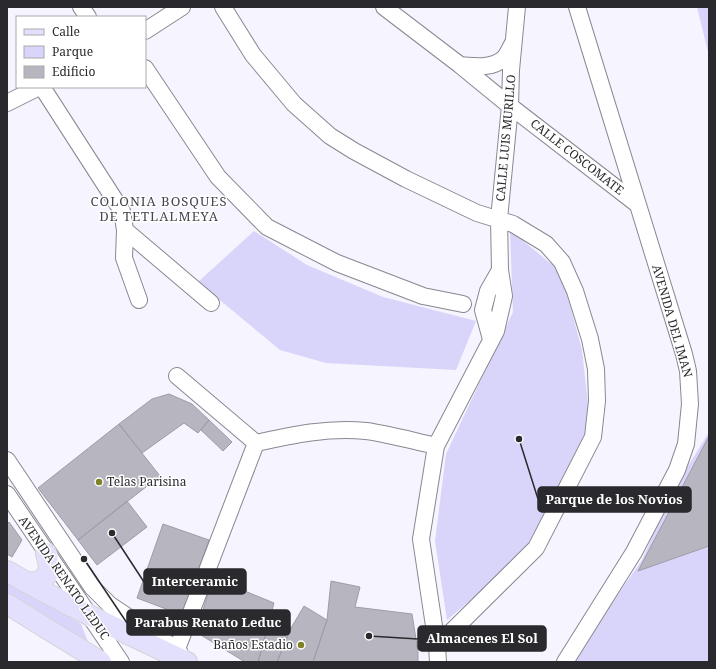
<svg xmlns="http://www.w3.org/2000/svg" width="716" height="669" viewBox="0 0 716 669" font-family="'Noto Serif',serif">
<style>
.green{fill:#d9d4fa}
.building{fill:#b7b6c0;stroke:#9d9da6}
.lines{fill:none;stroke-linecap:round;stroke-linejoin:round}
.minor-casing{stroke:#898891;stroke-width:18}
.major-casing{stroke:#d4d4d5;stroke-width:22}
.minor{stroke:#fff;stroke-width:16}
.major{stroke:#e3e0fd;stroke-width:20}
.poi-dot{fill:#7f812b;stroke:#fff;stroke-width:1.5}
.labels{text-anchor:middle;stroke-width:3;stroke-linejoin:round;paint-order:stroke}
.street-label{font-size:12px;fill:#2a292d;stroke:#fff}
.poi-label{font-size:12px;fill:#2a292d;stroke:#fff;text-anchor:start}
.neighbourhood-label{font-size:13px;letter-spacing:1px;fill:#47464e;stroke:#fff}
.leader{fill:none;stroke:#2a292d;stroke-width:1.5}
.callout-dot{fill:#2a292d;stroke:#fff;stroke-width:1.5}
.callout{fill:#2a292d;stroke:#2a292d;stroke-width:1.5}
.callout-label{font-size:13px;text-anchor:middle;font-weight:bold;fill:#fff}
</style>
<rect width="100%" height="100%" fill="#f5f4ff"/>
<!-- green -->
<path class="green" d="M 697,7 L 709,7 L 709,56 Z
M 510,230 L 561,272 L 582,350 L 590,424 L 567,492 L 524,555 L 447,620 L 435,541 L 446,454 L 513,312 Z
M 254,231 L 307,265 L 383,297 L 476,321 L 456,370 L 326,363 L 280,350 L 198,282 Z
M 709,432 L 709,662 L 571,662 L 642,560 L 672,492 Z
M 7,579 L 81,624 L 91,649 L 7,600 Z"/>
<!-- building -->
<path class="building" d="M 169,394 L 192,404 L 209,420 L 198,433 L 184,423 L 142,453 L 119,424 L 152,399 Z
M 209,420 L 232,442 L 223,451 L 201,430 Z
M 119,424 L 160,476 L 78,540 L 38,488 Z
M 709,436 L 709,546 L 638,571 Z
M 127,501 L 147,527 L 97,565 L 78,540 Z
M 9,522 L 22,540 L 12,557 L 7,554 L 7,524 Z
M 163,524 L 209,540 L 182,615 L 137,598 Z
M 213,578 L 274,603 L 258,662 L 245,662 L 196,632 Z
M 331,581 L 360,587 L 355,607 L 412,614 L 418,652 L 418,662 L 313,662 L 327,620 Z
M 304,606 L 327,620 L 313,662 L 277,662 L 291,628 Z
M 270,620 L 291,628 L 277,662 L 258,662 Z"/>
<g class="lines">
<!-- minor casing -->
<g class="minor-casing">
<path id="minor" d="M 81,7 L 88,17
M 223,7 L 253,55 L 294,104 L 330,136 L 354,151 L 406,179 L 477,213 L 513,224 L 546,244 L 562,262 L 575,291 L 590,339 L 596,369 L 597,401 L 593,437 L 536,548 L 437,646
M 384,7 L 460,65 L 510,106 L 637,204
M 145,31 L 182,7
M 460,65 C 473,66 492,69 503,59 C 507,56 510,48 513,43
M 145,68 L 218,177 L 267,227 L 337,263 L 423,296 L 463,304
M 42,87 L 122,211 L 125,230 L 211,303
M 7,103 L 39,87
M 125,230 L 124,258 L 139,300
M 491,339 L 483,310 L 488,291 L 500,270
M 177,376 L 256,443
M 7,460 L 92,587 L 110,605 L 179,651
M 7,494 L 121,662
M 177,649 L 256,443 C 292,435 329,427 366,431 C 389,434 413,441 436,446
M 438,662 L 437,646 L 421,539 L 436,446 L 496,331 L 504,296 L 500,270 L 499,219 L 510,106 L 511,70 L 517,7
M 565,662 L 634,552 L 677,470 L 686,444 L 690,404 L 688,371 L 684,354 L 577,7"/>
</g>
<!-- major casing -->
<g class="major-casing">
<path id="major" d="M 7,571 C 65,605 126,633 187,662
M 24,581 C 35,585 49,580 49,566 C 48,562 47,557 46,553
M 7,604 L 101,662"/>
</g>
<!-- minor -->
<use href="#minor" class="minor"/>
<!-- major -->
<use href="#major" class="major"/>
</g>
<!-- markers -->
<g class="poi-dot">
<circle cx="99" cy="482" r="4"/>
<circle cx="301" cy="645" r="4"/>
</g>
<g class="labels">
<!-- street labels -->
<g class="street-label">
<text transform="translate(506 138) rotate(-85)" y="4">CALLE LUIS MURILLO</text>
<text transform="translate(577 157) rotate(38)" y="4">CALLE COSCOMATE</text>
<text transform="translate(672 321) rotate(74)" y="4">AVENIDA DEL IMAN</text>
<text transform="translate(64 578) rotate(55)" y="4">AVENIDA RENATO LEDUC</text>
</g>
<!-- poi labels -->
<g class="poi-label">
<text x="107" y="486">Telas Parisina</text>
<text x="293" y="649" text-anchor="end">Baños Estadio</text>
</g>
<!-- neighbourhood labels -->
<g class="neighbourhood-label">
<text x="159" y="206">COLONIA BOSQUES<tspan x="159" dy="15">DE TETLALMEYA</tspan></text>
</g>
</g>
<!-- callouts -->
<path class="leader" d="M519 439L538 499M112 533L144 582M84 559L127 623M369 636L418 639"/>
<g class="callout-dot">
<circle cx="519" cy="439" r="4"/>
<circle cx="112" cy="533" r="4"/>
<circle cx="84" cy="559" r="4"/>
<circle cx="369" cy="636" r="4"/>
</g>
<g class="callout">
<rect x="538" y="487" width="153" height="25" rx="4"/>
<rect x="144" y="569" width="102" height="25" rx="4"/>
<rect x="127" y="610" width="163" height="25" rx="4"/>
<rect x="418" y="626" width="128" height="25" rx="4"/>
</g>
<g class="callout-label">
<text x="614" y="504">Parque de los Novios</text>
<text x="195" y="586">Interceramic</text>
<text x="208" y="627">Parabus Renato Leduc</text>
<text x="482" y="643">Almacenes El Sol</text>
</g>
<!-- border -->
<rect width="716" height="669" fill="none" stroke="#2a292d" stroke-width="16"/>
<!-- legend -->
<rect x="16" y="16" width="130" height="72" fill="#ffffff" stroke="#aaa9ab"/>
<rect x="24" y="29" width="20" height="6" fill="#e3e0fd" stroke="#aaa9ab"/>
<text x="52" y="36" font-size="12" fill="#2a292d">Calle</text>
<rect x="24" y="46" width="20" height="12" fill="#d9d4fa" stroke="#aaa9ab"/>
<text x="52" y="56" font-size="12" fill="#2a292d">Parque</text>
<rect x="24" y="66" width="20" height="12" fill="#b7b6c0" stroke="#aaa9ab"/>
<text x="52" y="76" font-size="12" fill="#2a292d">Edificio</text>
</svg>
